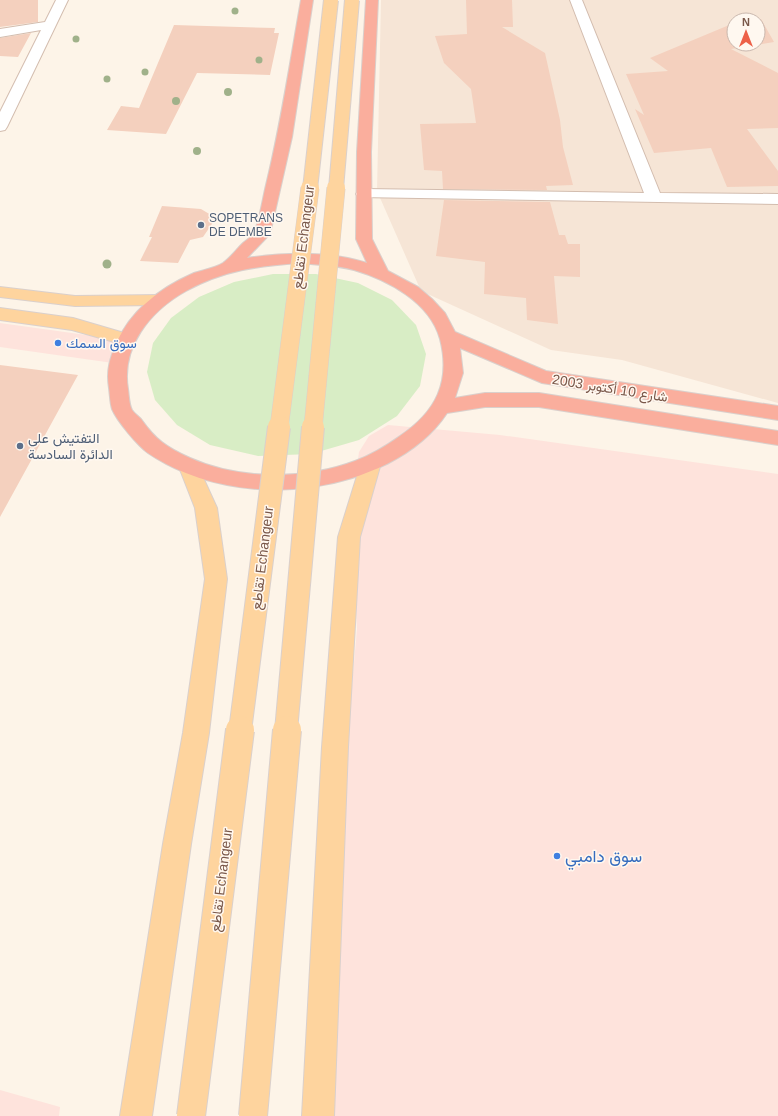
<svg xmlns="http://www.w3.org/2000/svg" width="778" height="1116" viewBox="0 0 778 1116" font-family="Arial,Vazirmatn,sans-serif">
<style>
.residential{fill:#f6e5d6;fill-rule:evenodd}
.commercial{fill:#fee3dc}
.green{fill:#d8edc5}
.building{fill:#f4d0be}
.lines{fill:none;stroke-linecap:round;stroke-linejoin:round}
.street-casing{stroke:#d3bdaf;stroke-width:2}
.primary-casing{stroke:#dad0cc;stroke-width:2}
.highway-casing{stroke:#dad0cc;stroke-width:2}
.street{fill:#fff;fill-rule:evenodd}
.primary{fill:#fed49e;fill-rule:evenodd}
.highway{fill:#faae9d;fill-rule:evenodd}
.primary-bridge-far3-casing{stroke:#dad0cc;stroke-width:16;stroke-linecap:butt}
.primary-bridge-far2-casing{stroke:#dad0cc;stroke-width:19;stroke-linecap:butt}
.primary-bridge-far1-casing{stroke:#dad0cc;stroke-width:24;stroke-linecap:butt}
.primary-bridge-casing{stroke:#dad0cc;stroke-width:30;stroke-linecap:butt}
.primary-bridge-far3{stroke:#fed49e;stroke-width:14}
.primary-bridge-far2{stroke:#fed49e;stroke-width:18}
.primary-bridge-far1{stroke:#fed49e;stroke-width:22}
.primary-bridge{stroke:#fed49e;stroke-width:28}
.tree{fill:#a0b18a}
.service-dot{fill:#5c6f8a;stroke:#fff8f0;stroke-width:1.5}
.shop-dot{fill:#3f7fe0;stroke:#fff8f0;stroke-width:1.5}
.labels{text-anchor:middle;stroke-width:3;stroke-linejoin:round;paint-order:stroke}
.far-service-label{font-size:12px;fill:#4e5e75;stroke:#fff8f0;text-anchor:start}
.street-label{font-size:14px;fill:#7a584a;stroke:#fff8f0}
.shop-label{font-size:14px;fill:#366cbe;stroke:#fff8f0;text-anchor:start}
.service-label{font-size:14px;fill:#4e5e75;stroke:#fff8f0;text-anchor:start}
.near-shop-label{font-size:17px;fill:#366cbe;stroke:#fff8f0;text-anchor:start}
</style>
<rect width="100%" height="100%" fill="#fdf4e8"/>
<!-- residential -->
<path class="residential" d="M 381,0 L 778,0 L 778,403 L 622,360 L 551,350 L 421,291 L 377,191 ZM 734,20 L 758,20 L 758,44 L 734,44 Z"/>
<!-- commercial -->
<path class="commercial" d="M 0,323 L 115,339 L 113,363 L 0,347 Z
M 388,425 L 500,435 L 778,474 L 778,1116 L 316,1116 L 317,1083 L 357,629 L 352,502 L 359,452 L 369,436 Z
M 0,1090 L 60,1107 L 59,1116 L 0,1116 Z"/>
<!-- green -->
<path class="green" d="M 273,274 L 316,274 L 358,283 L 392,300 L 416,325 L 426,354 L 420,386 L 397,416 L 359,440 L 311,454 L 258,456 L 210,445 L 177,425 L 155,400 L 147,372 L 153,343 L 171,318 L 199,297 L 234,282 Z"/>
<!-- building -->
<path class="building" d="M 0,0 L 38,0 L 38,22 L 0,27 Z
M 466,0 L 512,0 L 513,27 L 502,27 L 545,53 L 560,120 L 563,147 L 573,185 L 546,186 L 547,190 L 443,189 L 442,171 L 424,170 L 420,124 L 476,123 L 471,89 L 444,63 L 435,36 L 467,34 Z
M 761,19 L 774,42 L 731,49 L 778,73 L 778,128 L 747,129 L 778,171 L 778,186 L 727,187 L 711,148 L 654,153 L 635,109 L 644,115 L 626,74 L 668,71 L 650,58 L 734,23 L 734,44 L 758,44 L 758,20 L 742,20 Z
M 174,25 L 275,28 L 274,33 L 279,33 L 270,75 L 197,73 L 166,134 L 107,130 L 121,106 L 139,108 Z
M 31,33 L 18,57 L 0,56 L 0,38 Z
M 444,200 L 550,202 L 559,235 L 565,235 L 568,244 L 580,244 L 580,277 L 554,276 L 558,324 L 527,320 L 526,298 L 484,294 L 485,262 L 436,256 Z
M 162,206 L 201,209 L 216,218 L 203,237 L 190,240 L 178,263 L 140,261 L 152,237 L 149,237 Z
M 0,365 L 78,375 L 0,517 Z"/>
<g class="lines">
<!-- street casing -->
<g class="street-casing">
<path id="street" d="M 56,0 L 68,0 L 7,127 L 5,130 L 0,131 L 0,112 L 41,30 L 0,37 L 0,29 L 45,22 Z
M 570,0 L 582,0 L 660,193 L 778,194 L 778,204 L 358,197 L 356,194 L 358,191 L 364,189 L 644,193 Z"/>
</g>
<!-- primary casing -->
<g class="primary-casing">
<path id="primary" d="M 0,287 L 75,296 L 160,295 L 166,296 L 169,300 L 166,304 L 160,305 L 75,306 L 0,297 Z
M 0,308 L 73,318 L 131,335 L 134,339 L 131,343 L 125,345 L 72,330 L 0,320 Z
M 371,456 L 378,458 L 381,463 L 360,537 L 348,747 L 334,1116 L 302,1116 L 322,747 L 338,537 L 361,463 L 364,458 Z
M 189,460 L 196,462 L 217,508 L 227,579 L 209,733 L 191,844 L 152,1116 L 120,1116 L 163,844 L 183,733 L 205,579 L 195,508 L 179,467 L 182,462 Z"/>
</g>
<!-- highway casing -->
<g class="highway-casing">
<path id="highway" d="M 301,0 L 313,0 L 292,137 L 270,234 L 247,258 C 287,252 329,251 367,263 L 356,239 L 357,152 L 366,0 L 378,0 L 371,152 L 372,239 L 388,271 L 418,287 L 432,299 L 445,313 L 455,332 L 546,371 L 778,406 L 778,420 L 542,383 L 460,348 L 463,373 L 455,398 L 485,393 L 539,393 L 778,431 L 778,445 L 539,407 L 485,407 L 447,413 C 419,456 362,480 312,487 C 257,495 195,485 148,453 C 138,446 117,421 112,409 C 110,403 110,395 109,388 C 106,370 110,358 117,342 C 132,309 162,287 194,273 C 203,270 215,268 223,263 C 230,258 236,250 242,244 C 245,241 252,237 254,232 C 259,223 263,197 266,185 C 281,124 290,62 301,0 ZM 300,263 C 318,265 337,265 354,270 C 388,280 430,302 440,339 C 451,382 436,412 400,436 C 386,446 371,455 355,461 C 305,480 239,480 190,458 C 166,447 156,440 141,419 C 138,416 134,413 132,410 C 129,404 129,396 128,389 C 121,347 150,311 186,291 C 224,270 258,266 300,263 Z"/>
</g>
<!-- street -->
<use href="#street" class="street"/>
<!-- primary -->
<use href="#primary" class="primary"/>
<!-- highway -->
<use href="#highway" class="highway"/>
<!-- primary-bridge-far3 casing -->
<g class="primary-bridge-far3-casing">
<path id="primary-bridge-far3" d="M 310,189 L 331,0
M 336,189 L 352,0"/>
</g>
<!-- primary-bridge-far2 casing -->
<g class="primary-bridge-far2-casing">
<path id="primary-bridge-far2" d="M 279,428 L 310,188
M 313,428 L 336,188"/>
</g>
<!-- primary-bridge-far1 casing -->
<g class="primary-bridge-far1-casing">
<path id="primary-bridge-far1" d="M 240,731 L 279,427
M 286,731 L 313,427"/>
</g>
<!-- primary-bridge casing -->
<g class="primary-bridge-casing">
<path id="primary-bridge" d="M 191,1116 L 240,730
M 253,1116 L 287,730"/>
</g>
<!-- primary-bridge-far3 -->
<use href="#primary-bridge-far3" class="primary-bridge-far3"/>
<!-- primary-bridge-far2 -->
<use href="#primary-bridge-far2" class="primary-bridge-far2"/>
<!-- primary-bridge-far1 -->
<use href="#primary-bridge-far1" class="primary-bridge-far1"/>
<!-- primary-bridge -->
<use href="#primary-bridge" class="primary-bridge"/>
</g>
<!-- trees -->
<g class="tree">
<circle cx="235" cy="11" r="3.5"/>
<circle cx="76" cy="39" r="3.5"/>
<circle cx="259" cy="60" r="3.5"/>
<circle cx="145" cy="72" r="3.5"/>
<circle cx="107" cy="79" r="3.5"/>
<circle cx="228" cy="92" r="4"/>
<circle cx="176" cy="101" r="4"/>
<circle cx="197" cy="151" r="4"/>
<circle cx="107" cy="264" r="4.5"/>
</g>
<!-- markers -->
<g class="service-dot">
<circle cx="201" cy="225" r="4"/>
<circle cx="20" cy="446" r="4"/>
</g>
<g class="shop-dot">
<circle cx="58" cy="343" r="4"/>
<circle cx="557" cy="856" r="4"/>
</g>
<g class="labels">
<!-- far-service labels -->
<g class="far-service-label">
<text x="209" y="222">SOPETRANS<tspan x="209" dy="14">DE DEMBE</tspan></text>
</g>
<!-- street labels -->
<g class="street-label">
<text transform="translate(303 237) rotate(-83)" y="5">تقاطع Echangeur</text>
<text transform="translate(610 388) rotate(9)" y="5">شارع 10 أكتوبر 2003</text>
<text transform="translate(262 558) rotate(-83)" y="5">تقاطع Echangeur</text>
<text transform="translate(221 880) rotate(-83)" y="5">تقاطع Echangeur</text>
</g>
<!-- shop labels -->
<g class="shop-label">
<text x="66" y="348">سوق السمك</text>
</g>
<!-- service labels -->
<g class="service-label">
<text x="28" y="443">التفتيش على<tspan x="28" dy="16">الدائرة السادسة</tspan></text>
</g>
<!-- near-shop labels -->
<g class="near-shop-label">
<text x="565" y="862">سوق دامبي</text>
</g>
</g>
<!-- north arrow -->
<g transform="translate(746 32)"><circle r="19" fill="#fff8f0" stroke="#cab8ae"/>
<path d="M0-3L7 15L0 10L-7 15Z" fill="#ed6148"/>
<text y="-6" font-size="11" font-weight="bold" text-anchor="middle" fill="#7a584a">N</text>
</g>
</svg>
